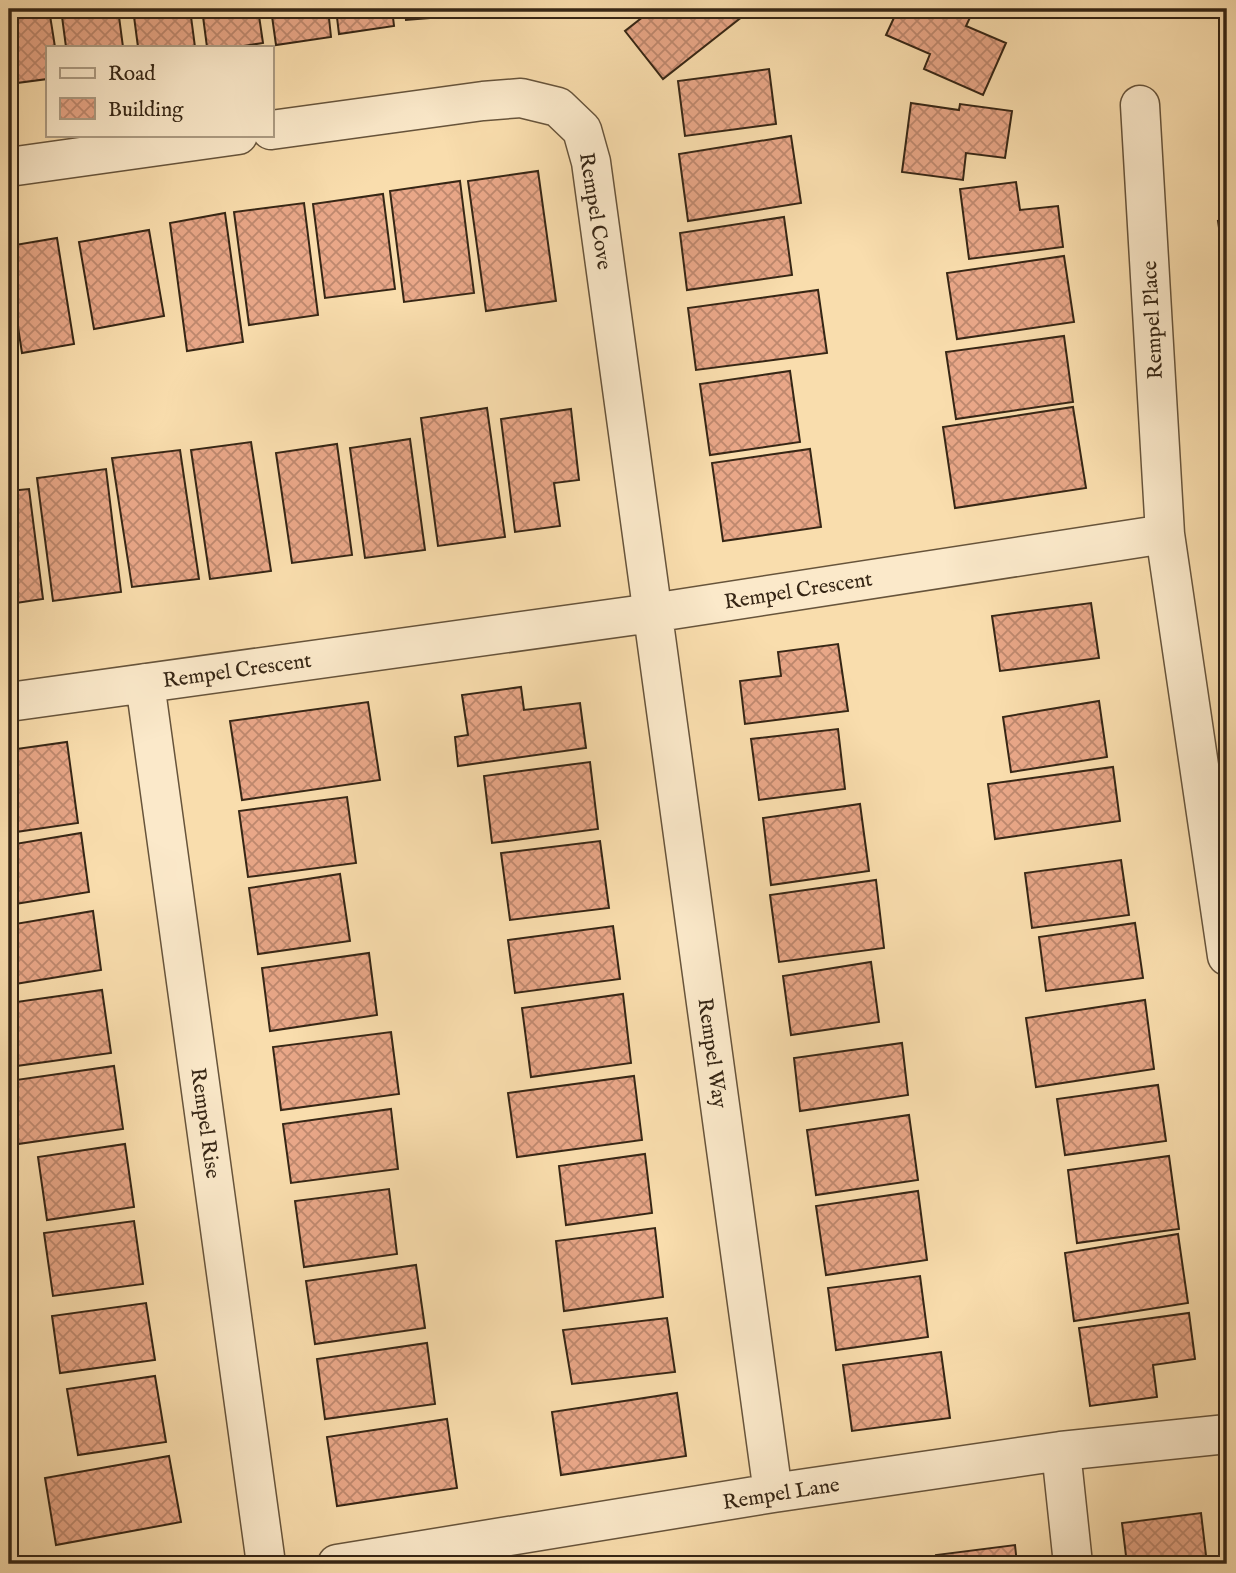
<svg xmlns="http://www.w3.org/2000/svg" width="1236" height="1573" viewBox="0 0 1236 1573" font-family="'IM FELL English',serif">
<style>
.building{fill:url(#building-cross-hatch);stroke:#362615;stroke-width:2}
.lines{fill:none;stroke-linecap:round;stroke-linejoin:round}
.minor-casing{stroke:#67543b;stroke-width:41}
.minor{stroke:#fbe9ca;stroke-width:38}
.labels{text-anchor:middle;stroke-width:6;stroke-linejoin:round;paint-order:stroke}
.street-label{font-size:21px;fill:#362615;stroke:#fbe9ca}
</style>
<defs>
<pattern id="building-cross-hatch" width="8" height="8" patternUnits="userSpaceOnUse" patternTransform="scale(1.75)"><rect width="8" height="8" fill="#e9a788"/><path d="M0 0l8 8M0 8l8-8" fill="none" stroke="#be886e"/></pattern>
</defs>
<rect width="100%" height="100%" fill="#f9ddad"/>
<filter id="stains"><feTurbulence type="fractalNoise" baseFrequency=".00286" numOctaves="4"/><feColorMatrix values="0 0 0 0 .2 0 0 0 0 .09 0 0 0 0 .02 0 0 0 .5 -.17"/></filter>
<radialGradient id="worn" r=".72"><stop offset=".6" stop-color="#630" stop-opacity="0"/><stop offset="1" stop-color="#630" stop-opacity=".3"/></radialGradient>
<!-- building -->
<path class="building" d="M 9,9 L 49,9 L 55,47 L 47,47 L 47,79 L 9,84 Z
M 61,9 L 118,9 L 123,47 L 66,47 Z
M 133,9 L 190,9 L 195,47 L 138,47 Z
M 202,9 L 258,9 L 263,43 L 237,47 L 207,47 Z
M 271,9 L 328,9 L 331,37 L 276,45 Z
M 336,9 L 392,9 L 394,26 L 339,34 Z
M 405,9 L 466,9 L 467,15 L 406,20 Z
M 586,9 L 605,9 L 603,15 Z
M 653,9 L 752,9 L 663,79 L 625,31 Z
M 898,9 L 974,9 L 966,26 L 1006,43 L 983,95 L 924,69 L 930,54 L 886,35 Z
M 769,69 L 776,124 L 685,136 L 678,81 Z
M 911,103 L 959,110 L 960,104 L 1012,111 L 1005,158 L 966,153 L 963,180 L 902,172 Z
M 791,136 L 801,203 L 688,221 L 679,154 Z
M 538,171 L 556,301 L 486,311 L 468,181 Z
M 460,181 L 474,293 L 404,302 L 390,191 Z
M 1016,182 L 1020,210 L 1058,206 L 1063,247 L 969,259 L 960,189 Z
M 383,194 L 395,289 L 325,298 L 313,204 Z
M 304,203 L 318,315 L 249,325 L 234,212 Z
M 225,213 L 243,342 L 187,351 L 170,223 Z
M 784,217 L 792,275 L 687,290 L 680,233 Z
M 1227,220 L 1227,283 L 1218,221 Z
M 149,230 L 164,316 L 94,329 L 79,242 Z
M 57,238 L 74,344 L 22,353 L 9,269 L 9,246 Z
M 1064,256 L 1074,322 L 957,339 L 947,273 Z
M 818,290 L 827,353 L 696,370 L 688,308 Z
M 1064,336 L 1073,402 L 956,419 L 946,352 Z
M 9,347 L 13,377 L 9,377 Z
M 790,371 L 800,442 L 710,455 L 700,384 Z
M 1073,407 L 1086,488 L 955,508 L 943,427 Z
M 487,408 L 505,537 L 438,546 L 421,418 Z
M 571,409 L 579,480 L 554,483 L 560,526 L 515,532 L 501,419 Z
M 410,439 L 425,550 L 365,558 L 350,448 Z
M 251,442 L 271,571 L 210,579 L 191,450 Z
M 337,444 L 352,555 L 292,563 L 276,453 Z
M 810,449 L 821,527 L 723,541 L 712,463 Z
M 180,450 L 199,579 L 132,587 L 112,458 Z
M 106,469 L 121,592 L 53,601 L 37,478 Z
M 29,489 L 43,599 L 9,604 L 9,491 Z
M 1091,603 L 1099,658 L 1000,671 L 992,616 Z
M 838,644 L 848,711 L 745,724 L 740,681 L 781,676 L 778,652 Z
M 521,687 L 524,710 L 580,703 L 586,748 L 458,766 L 455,737 L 468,735 L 462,695 Z
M 1099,701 L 1107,757 L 1011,772 L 1003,717 Z
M 368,702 L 380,780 L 242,800 L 230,721 Z
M 838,729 L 845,789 L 759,800 L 751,739 Z
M 67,742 L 78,823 L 9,833 L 9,750 Z
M 590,762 L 598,829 L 492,843 L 484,776 Z
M 1113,767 L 1120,821 L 995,839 L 988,784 Z
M 347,797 L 356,863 L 248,877 L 239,811 Z
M 860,804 L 869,871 L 771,885 L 763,818 Z
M 81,833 L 89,892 L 9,905 L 9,845 Z
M 600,841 L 609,908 L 510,920 L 501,853 Z
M 1121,860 L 1129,915 L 1032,928 L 1025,873 Z
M 340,874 L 350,941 L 258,954 L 249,888 Z
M 876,880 L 884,948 L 779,962 L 770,895 Z
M 93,911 L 101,970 L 9,985 L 9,925 Z
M 1135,923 L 1143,978 L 1046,991 L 1039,937 Z
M 613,926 L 620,979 L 515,993 L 508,940 Z
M 369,953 L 377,1015 L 270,1031 L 262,968 Z
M 871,962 L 879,1022 L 791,1035 L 783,976 Z
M 102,990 L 111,1053 L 9,1067 L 9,1003 Z
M 623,994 L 631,1063 L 531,1077 L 522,1008 Z
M 1145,1000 L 1154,1069 L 1036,1087 L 1026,1018 Z
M 391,1032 L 399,1094 L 281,1110 L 273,1047 Z
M 902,1043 L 908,1095 L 800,1111 L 794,1058 Z
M 114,1066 L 123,1129 L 11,1145 L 9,1081 Z
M 634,1076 L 642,1140 L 517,1157 L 508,1093 Z
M 1158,1085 L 1166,1141 L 1065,1155 L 1057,1099 Z
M 391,1109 L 398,1169 L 291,1183 L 283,1124 Z
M 909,1115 L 918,1180 L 816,1195 L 807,1130 Z
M 125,1144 L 134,1207 L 47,1220 L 38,1157 Z
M 645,1154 L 652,1213 L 566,1225 L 559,1166 Z
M 1169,1156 L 1179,1229 L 1077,1243 L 1068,1170 Z
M 389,1189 L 397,1254 L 304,1267 L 295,1201 Z
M 918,1191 L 927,1260 L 826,1275 L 816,1206 Z
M 134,1221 L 143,1284 L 53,1296 L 44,1233 Z
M 655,1228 L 663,1297 L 564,1311 L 556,1241 Z
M 1178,1234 L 1188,1303 L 1074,1321 L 1065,1253 Z
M 416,1265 L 425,1328 L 315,1344 L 306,1281 Z
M 920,1276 L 928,1337 L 836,1350 L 828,1288 Z
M 146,1303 L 155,1360 L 60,1373 L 52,1316 Z
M 1189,1313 L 1195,1359 L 1153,1365 L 1157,1397 L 1090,1406 L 1079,1328 Z
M 667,1318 L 675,1372 L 572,1384 L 563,1330 Z
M 427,1343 L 435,1404 L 325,1419 L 317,1359 Z
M 941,1352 L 950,1418 L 852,1431 L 843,1365 Z
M 155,1376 L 166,1442 L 78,1455 L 67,1389 Z
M 677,1393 L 686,1456 L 561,1475 L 552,1412 Z
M 447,1419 L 457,1488 L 337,1506 L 327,1437 Z
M 169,1456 L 181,1522 L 56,1545 L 45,1478 Z
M 1201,1513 L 1207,1564 L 1127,1564 L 1122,1523 Z
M 1015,1545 L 1017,1564 L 937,1564 L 936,1555 Z"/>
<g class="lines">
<!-- minor casing -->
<g class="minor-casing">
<path id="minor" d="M 1140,105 L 1165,534
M 271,130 L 483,101 L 521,98 L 558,107 L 582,130 L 591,162 L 773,1493
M 9,167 L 238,135
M 145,683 L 266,1564
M 9,702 L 652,613 L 1165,534 L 1227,956
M 1061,1451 L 1073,1564
M 337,1564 L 773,1493 L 1061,1451 L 1227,1434"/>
</g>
<!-- minor -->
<use href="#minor" class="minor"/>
</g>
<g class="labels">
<!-- street labels -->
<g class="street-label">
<text transform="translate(596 211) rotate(81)" y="7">Rempel Cove</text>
<text transform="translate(1152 320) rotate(-93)" y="7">Rempel Place</text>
<text transform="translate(798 590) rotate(-9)" y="7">Rempel Crescent</text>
<text transform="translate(237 670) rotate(-8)" y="7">Rempel Crescent</text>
<text transform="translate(713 1053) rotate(82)" y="7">Rempel Way</text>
<text transform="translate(206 1123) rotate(82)" y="7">Rempel Rise</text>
<text transform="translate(781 1493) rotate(-9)" y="7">Rempel Lane</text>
</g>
</g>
<!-- margin -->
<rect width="1236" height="1573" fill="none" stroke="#f9ddad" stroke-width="35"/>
<rect x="10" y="10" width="1215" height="1552" fill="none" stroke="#362615" stroke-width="3.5"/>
<rect x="18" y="18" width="1201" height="1538" fill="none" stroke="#362615" stroke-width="2"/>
<!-- legend -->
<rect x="46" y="46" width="228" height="91" fill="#fbe9ca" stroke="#ac9b82" stroke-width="2"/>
<rect x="60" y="68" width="35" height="10" fill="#fbe9ca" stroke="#ac9b82" stroke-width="2"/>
<text x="108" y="80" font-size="21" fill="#362615">Road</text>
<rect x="60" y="98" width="35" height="21" fill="url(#building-cross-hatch)" stroke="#ac9b82" stroke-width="2"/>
<text x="108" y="116" font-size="21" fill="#362615">Building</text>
<rect width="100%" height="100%" filter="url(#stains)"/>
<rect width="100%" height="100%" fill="url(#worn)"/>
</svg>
